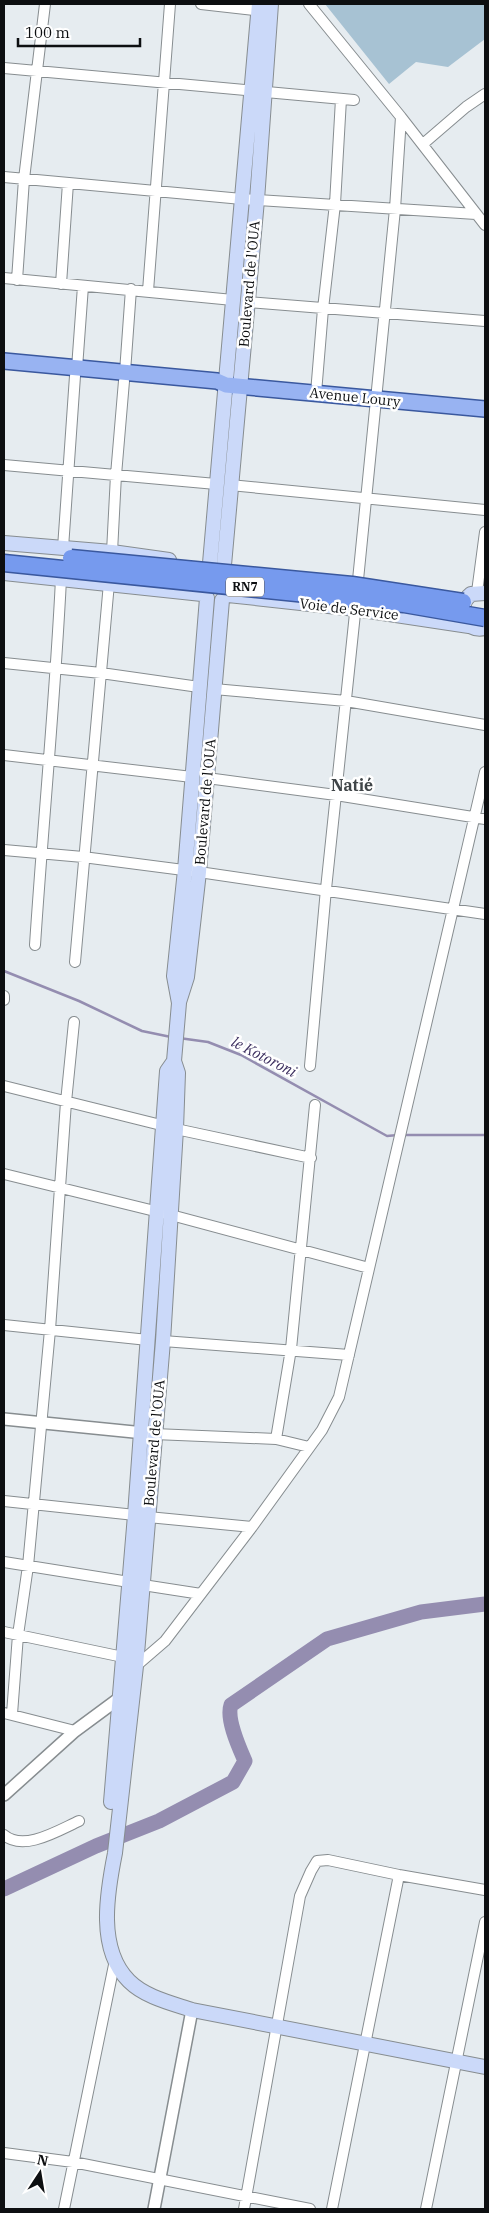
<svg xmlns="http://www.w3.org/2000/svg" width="489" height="2213" viewBox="0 0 489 2213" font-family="'IBM Plex Serif',serif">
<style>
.green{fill:#a7c2d3}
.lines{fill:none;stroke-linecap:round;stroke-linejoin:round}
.stream{stroke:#948db0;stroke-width:2.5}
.river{stroke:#948db0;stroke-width:15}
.minor-casing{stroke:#878d90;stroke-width:12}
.tertiary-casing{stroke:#878d90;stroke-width:14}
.secondary-casing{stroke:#878d90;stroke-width:16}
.primary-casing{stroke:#3a589e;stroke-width:18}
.minor{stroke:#fff;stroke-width:10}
.tertiary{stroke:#fff;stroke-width:11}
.secondary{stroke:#cbd9f9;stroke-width:14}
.primary{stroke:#98b3f2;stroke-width:15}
.trunk-bridge-casing{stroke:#3a589e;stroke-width:19;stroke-linecap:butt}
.trunk-bridge{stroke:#769aee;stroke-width:16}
.labels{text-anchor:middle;stroke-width:5;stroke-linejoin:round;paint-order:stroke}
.shield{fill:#fff;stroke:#565758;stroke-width:1}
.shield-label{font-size:12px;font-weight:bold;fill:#0d0f11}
.street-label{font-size:14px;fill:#0d0f11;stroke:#fff}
.water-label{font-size:15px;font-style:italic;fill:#3c2f5f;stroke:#fff}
.quarter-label{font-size:16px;font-weight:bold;fill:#404548;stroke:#fff}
</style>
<rect width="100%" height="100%" fill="#e6ecf0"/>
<!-- green -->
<path class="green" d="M 325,4 L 485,4 L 485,39 L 448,67 L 416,62 L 389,84 Z"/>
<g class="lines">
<!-- stream -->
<path class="stream" d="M 4,971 L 79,1001 L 142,1031 L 171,1037
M 179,1038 L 208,1042 L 241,1055 L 387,1136 L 398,1135
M 403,1135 L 485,1135"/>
<!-- river -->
<path class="river" d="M 4,1889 L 96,1846 L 159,1821 L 233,1782 L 245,1761 C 239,1747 226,1719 231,1705 L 327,1639 L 421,1612 L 485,1604"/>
<!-- minor casing -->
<g class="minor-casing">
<path id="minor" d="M 201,4 L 264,11
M 309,4 L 401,117 L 485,225
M 4,68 L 354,100
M 423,144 L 466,107 L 485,94
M 4,177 L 242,199 L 476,214
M 4,278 L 233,300
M 17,280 L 24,179 L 45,4
M 61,284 L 68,183
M 148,291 L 170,4
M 248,302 L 485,321
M 77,368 L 83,286
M 125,372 L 131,289
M 316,393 L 323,309 L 335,204 L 341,99
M 4,465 L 216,484
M 230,485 L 485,510
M 63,548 L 75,376
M 112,552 L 116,475 L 124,381
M 357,590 L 395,209 L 401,117
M 477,592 L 485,532
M 4,663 L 101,673 L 199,687
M 214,689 L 346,701 L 485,725
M 4,755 L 192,777
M 207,778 L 336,795 L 485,819
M 4,850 L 83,857 L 199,872 L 485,914
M 35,945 C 43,823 55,701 61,579
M 75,962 L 109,583
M 4,996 L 4,1000
M 310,1066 L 326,889 L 356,604
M 4,1086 L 165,1126
M 176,1129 L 311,1158
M 4,1174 L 171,1215 L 369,1268
M 4,1325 L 148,1340
M 163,1341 L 349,1355
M 154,1434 L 276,1439 L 309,1447
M 276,1439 L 291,1349 L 315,1105
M 4,1501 L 135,1515
M 148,1517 L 252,1527
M 4,1562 L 129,1582
M 143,1585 L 201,1594
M 4,1632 L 123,1657
M 136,1666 L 165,1641 L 252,1527 L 322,1430 L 339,1397 L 485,772
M 4,1713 L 75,1731
M 12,1714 L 18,1635 L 28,1566 L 50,1330 L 66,1102 L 74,1022
M 4,1835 C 24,1852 59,1830 79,1821
M 4,2153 L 73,2162 L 310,2209
M 64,2209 L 115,1960
M 244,2209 L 300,1896 L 311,1871 L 317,1861 L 328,1860 L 399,1875 L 485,1890
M 332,2209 L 399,1875
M 426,2209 L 485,1922"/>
</g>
<!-- tertiary casing -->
<g class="tertiary-casing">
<path id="tertiary" d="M 4,1419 L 154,1434
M 4,1795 L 75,1731 L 121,1697 L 124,1698
M 154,2209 L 192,2010"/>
</g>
<!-- secondary casing -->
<g class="secondary-casing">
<path id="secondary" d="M 4,543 L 112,552 L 169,560
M 210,563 L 259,4
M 224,565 L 257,200 L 271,4
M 4,573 L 202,594
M 485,593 L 471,594 C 455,607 463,633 485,628
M 228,595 L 356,609 L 469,626
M 179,1002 L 187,977 L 199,872 L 222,600
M 174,1061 L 178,1073 L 176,1129 L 163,1341 L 136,1666 L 115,1853 C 107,1893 97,1949 129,1981 C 145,1997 171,2003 192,2010 L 485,2067
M 111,1802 L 135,1515 L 167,1071 L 174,1061 L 179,1003 L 174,976 L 185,870 L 207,598"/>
</g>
<!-- primary casing -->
<g class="primary-casing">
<path id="primary" d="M 4,361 L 217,381 L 226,385 L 485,409"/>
</g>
<!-- minor -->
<use href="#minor" class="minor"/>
<!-- tertiary -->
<use href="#tertiary" class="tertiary"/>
<!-- secondary -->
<use href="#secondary" class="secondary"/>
<!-- primary -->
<use href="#primary" class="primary"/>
<!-- trunk-bridge casing -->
<g class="trunk-bridge-casing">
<path id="trunk-bridge" d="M 71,558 L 352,585 L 463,602
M 4,563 L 404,604 L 485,618"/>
</g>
<!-- trunk-bridge -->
<use href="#trunk-bridge" class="trunk-bridge"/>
</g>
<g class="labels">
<!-- shield labels -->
<rect class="shield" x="226" y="577.5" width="38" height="19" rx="4"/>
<g class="shield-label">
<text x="245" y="591">RN7</text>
</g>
<!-- street labels -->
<g class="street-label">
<text transform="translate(249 284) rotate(-85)" y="5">Boulevard de l'OUA</text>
<text transform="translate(355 397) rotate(6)" y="5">Avenue Loury</text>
<text transform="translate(349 609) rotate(7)" y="5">Voie de Service</text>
<text transform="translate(205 802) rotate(-85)" y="5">Boulevard de l'OUA</text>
<text transform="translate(154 1443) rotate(-85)" y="5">Boulevard de l'OUA</text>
</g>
<!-- water labels -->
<g class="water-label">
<text transform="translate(264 1057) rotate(27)" y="5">le Kotoroni</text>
</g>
<!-- quarter labels -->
<g class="quarter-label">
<text x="352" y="791">Natié</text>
</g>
</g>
<!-- border -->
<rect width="489" height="2213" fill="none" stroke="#0d0f11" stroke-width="10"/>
<!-- north arrow -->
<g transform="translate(40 2173) rotate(12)" stroke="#ffffff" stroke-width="4" paint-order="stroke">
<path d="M0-4L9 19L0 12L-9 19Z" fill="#0d0f11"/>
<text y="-8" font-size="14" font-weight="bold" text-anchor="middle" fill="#0d0f11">N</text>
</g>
<!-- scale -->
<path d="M18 38v8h122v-8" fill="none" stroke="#0d0f11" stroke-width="2.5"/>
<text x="25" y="38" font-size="15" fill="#0d0f11" stroke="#ffffff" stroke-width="4" paint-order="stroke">100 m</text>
</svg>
